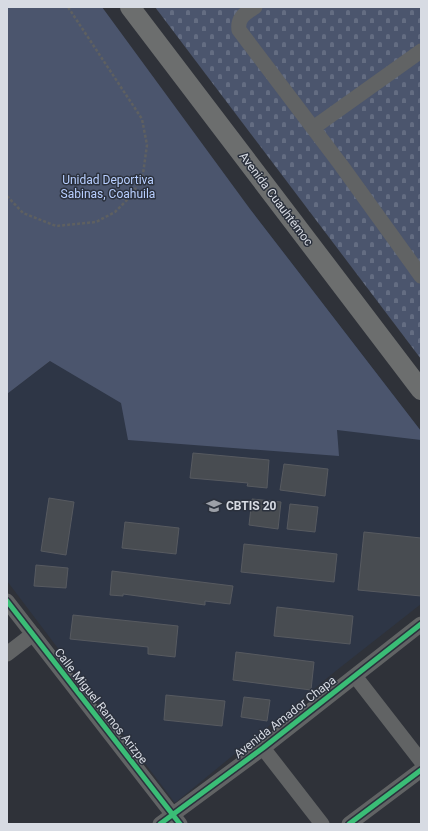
<svg xmlns="http://www.w3.org/2000/svg" width="428" height="831" viewBox="0 0 428 831" font-family="Roboto,sans-serif">
<style>
.built{fill:#2e3646}
.green{fill:#4b556d}
.cemetery{fill:url(#cemetery-stones)}
.building{fill:#484c51;stroke:#575a60}
.lines{fill:none;stroke-linecap:round;stroke-linejoin:round}
.path{stroke:#5e6061;stroke-width:2.5;stroke-dasharray:3 2;stroke-linecap:butt}
.minor{stroke:#616364;stroke-width:15}
.major{stroke:#6c6e6e;stroke-width:20}
.cycleway-casing{stroke:#2b313d;stroke-width:8}
.cycleway{stroke:#3abd76;stroke-width:5}
.labels{text-anchor:middle;stroke-width:3;stroke-linejoin:round;paint-order:stroke}
.park-label{font-size:12px;fill:#b8cfff;stroke:#2b313d}
.street-label{font-size:12px;fill:#d7dbe3;stroke:#2b313d}
.poi-label{font-size:12px;font-weight:bold;fill:#d7dbe3;stroke:#2b313d;text-anchor:start}
</style>
<defs>
<pattern id="cemetery-stones" width="16" height="16" patternUnits="userSpaceOnUse"><rect width="16" height="16" fill="#4b556d"/><path d="M2 7V4a2 2 0 0 1 4 0v3zM10 15v-3a2 2 0 0 1 4 0v3z" fill="#646d82"/></pattern>
</defs>
<rect width="100%" height="100%" fill="#2f3239"/>
<!-- built -->
<path class="built" d="M 250,209 L 421,431 L 421,604 L 337,670 L 175,803 L 7,581 L 7,394 Z"/>
<!-- green -->
<path class="green" d="M 7,7 L 102,7 L 250,209 L 421,431 L 421,440 L 337,430 L 339,456 L 128,440 L 121,403 L 50,361 L 7,394 Z"/>
<!-- cemetery -->
<path class="cemetery" d="M 155,7 L 421,7 L 421,359 Z"/>
<!-- building -->
<path class="building" d="M 193,453 L 269,460 L 267,488 L 247,486 L 248,483 L 190,478 Z
M 284,464 L 328,469 L 325,496 L 280,490 Z
M 49,498 L 74,502 L 66,555 L 41,551 Z
M 252,499 L 281,502 L 278,529 L 249,525 Z
M 290,504 L 318,507 L 315,532 L 287,529 Z
M 125,522 L 179,528 L 176,554 L 122,548 Z
M 364,532 L 421,538 L 421,596 L 358,590 Z
M 244,544 L 337,554 L 334,582 L 241,572 Z
M 36,565 L 68,568 L 66,588 L 34,586 Z
M 112,571 L 233,586 L 230,604 L 205,601 L 205,605 L 123,594 L 123,596 L 110,595 Z
M 277,607 L 353,616 L 350,644 L 274,636 Z
M 73,615 L 178,626 L 175,657 L 148,654 L 148,647 L 70,639 Z
M 236,652 L 314,662 L 311,690 L 233,680 Z
M 166,695 L 225,701 L 222,726 L 164,720 Z
M 244,697 L 270,700 L 267,721 L 241,717 Z"/>
<g class="lines">
<!-- path -->
<path class="path" d="M 7,196 L 23,213 L 56,226 L 96,222 L 115,212 L 132,195 L 143,174 L 147,145 L 142,119 L 68,7"/>
<!-- minor -->
<path class="minor" d="M 255,7 C 246,13 237,17 239,30 L 341,165 L 421,276
M 313,128 L 421,51
M 7,601 L 180,824
M 7,654 L 33,634
M 355,676 L 421,761
M 263,748 L 322,824
M 160,824 L 263,748 L 421,624
M 349,824 L 421,770"/>
<!-- major -->
<path class="major" d="M 130,7 L 421,390"/>
<!-- cycleway casing -->
<g class="cycleway-casing">
<path id="cycleway" d="M 7,601 L 180,824
M 160,824 L 263,748 L 421,624
M 349,824 L 421,770"/>
</g>
<!-- cycleway -->
<use href="#cycleway" class="cycleway"/>
</g>
<!-- icons -->
<defs>
<g id="school-bare" transform="scale(1.2)"><path d="M0-5L7-2L0 1L-7-2ZM-4 1L0 2.5L4 1V4Q0 6-4 4Z" fill="#9ca0a8" stroke="#2b313d" stroke-width="2.5" paint-order="stroke"/></g>
</defs>
<g fill-rule="evenodd">
<use href="#school-bare" x="214" y="506"/>
</g>
<g class="labels">
<!-- park labels -->
<g class="park-label">
<text x="108" y="184">Unidad Deportiva<tspan x="108" dy="14">Sabinas, Coahuila</tspan></text>
</g>
<!-- street labels -->
<g class="street-label">
<text transform="translate(276 199) rotate(53)" y="4">Avenida Cuauhtémoc</text>
<text transform="translate(101 706) rotate(52)" y="4">Calle Miguel Ramos Arizpe</text>
<text transform="translate(285 717) rotate(-38)" y="4">Avenida Amador Chapa</text>
</g>
<!-- poi labels -->
<g class="poi-label">
<text x="226" y="510">CBTIS 20</text>
</g>
</g>
<!-- border -->
<rect width="428" height="831" fill="none" stroke="#d7dbe3" stroke-width="16"/>
</svg>
